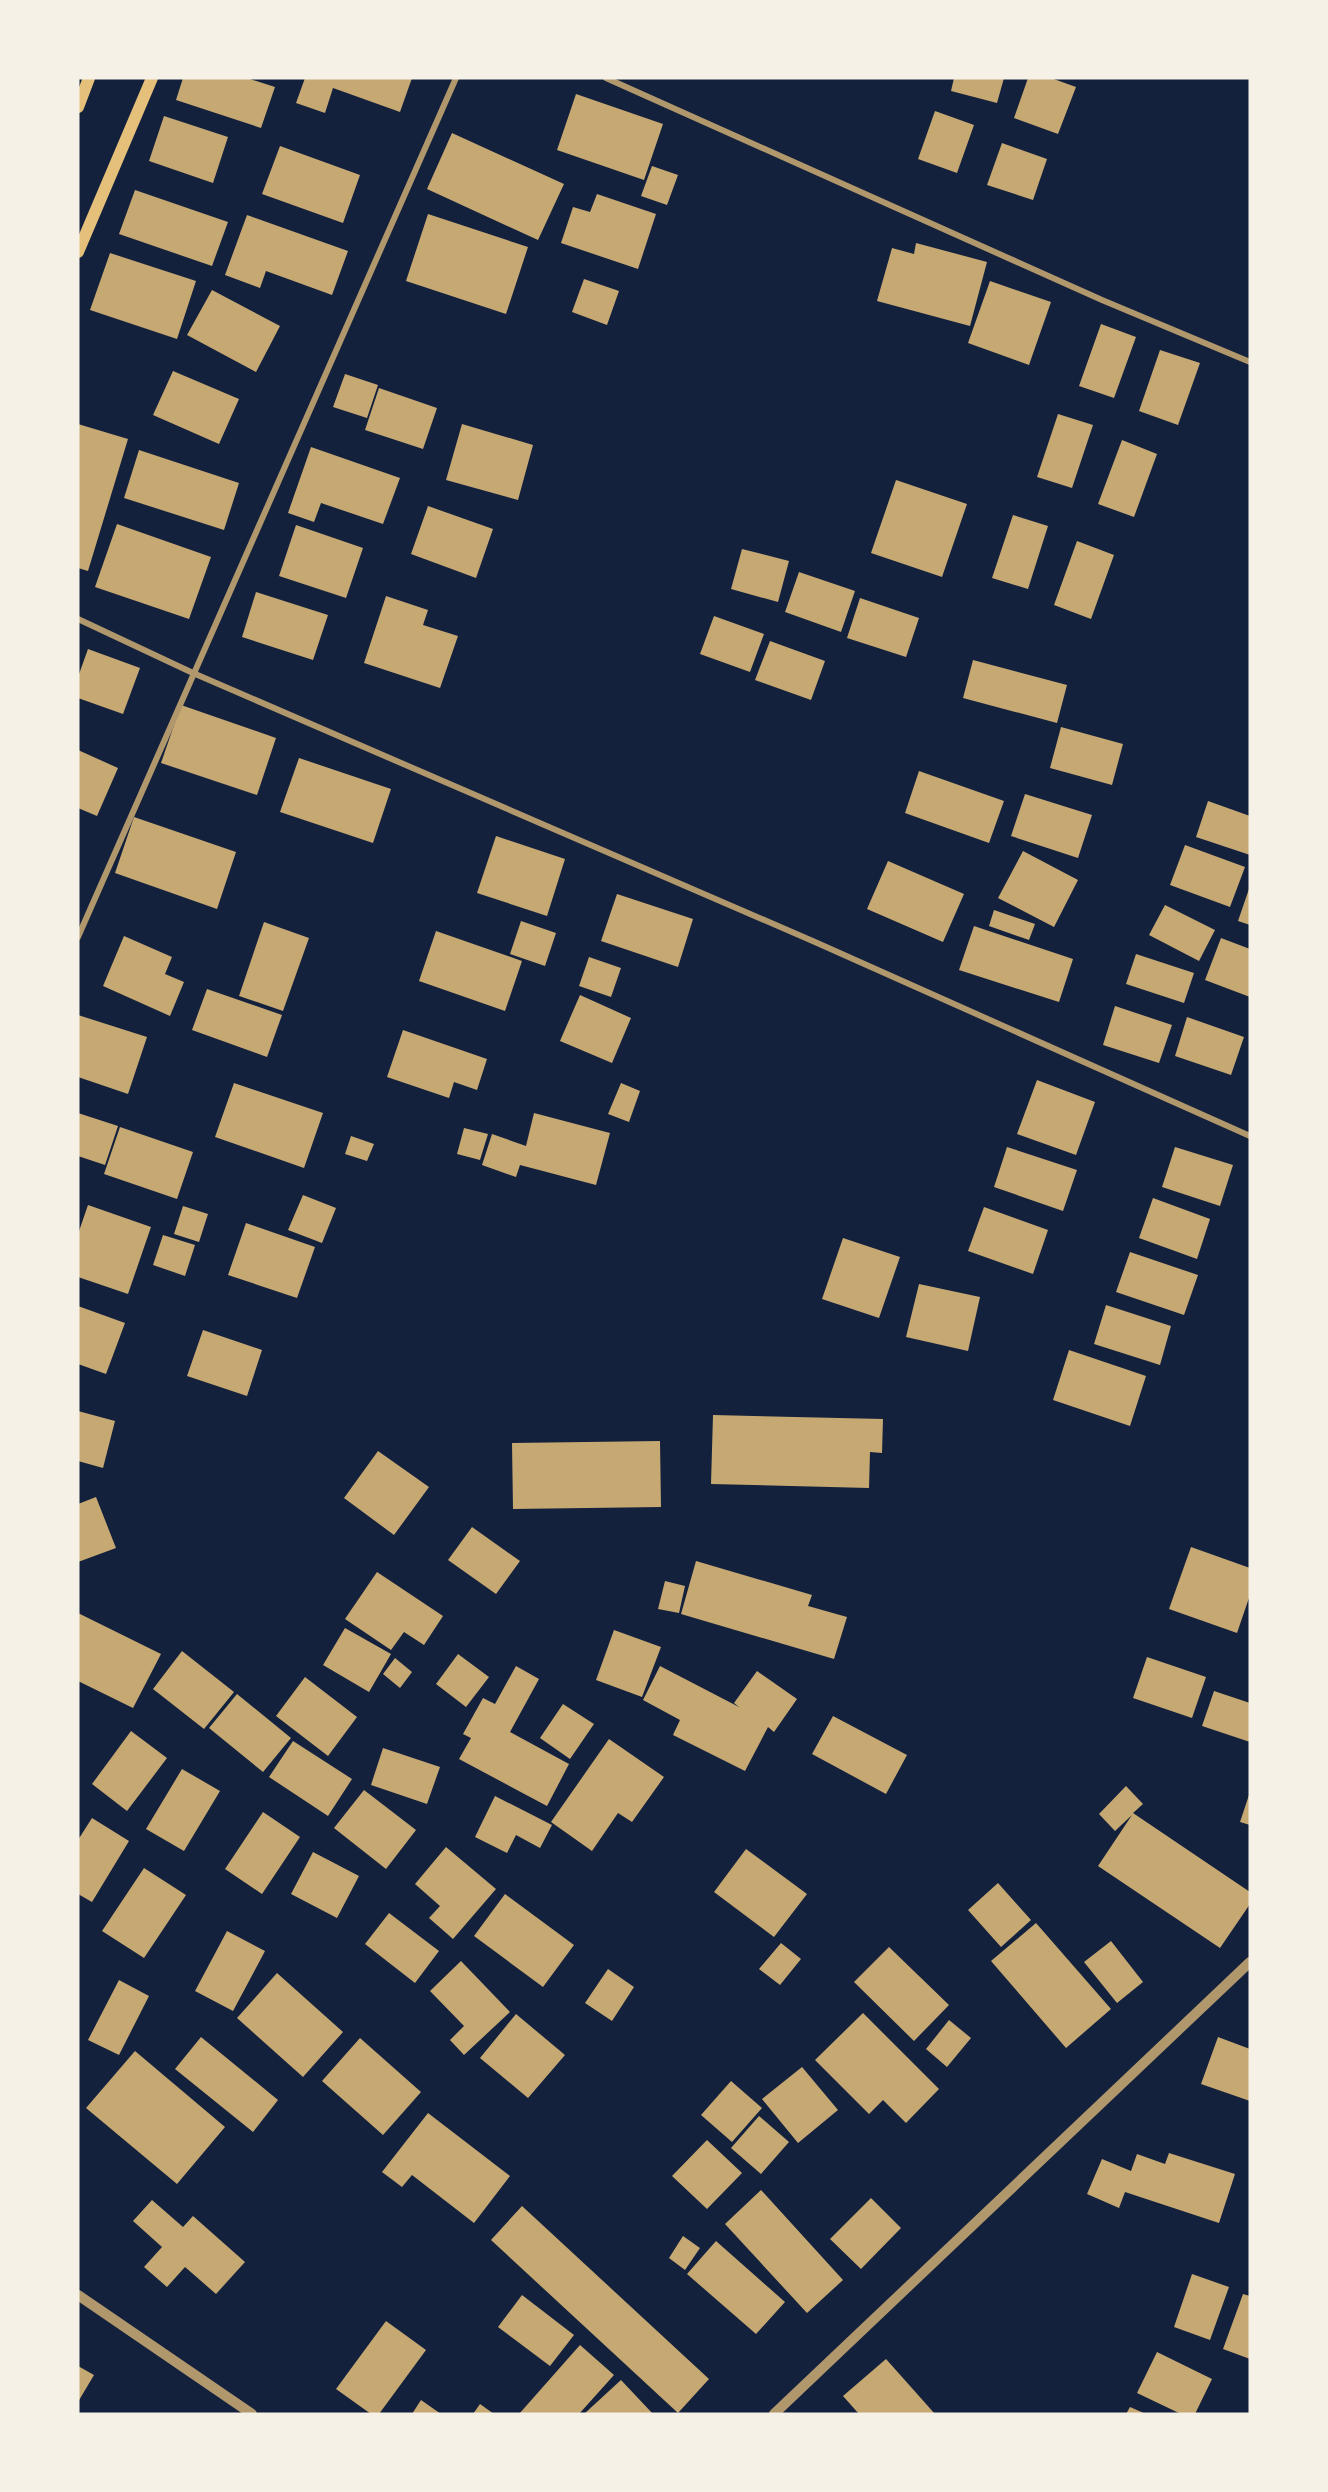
<svg xmlns="http://www.w3.org/2000/svg" width="1328" height="2492" viewBox="0 0 1328 2492" font-family="'Alegreya Sans',sans-serif">
<style>
.building{fill:#c6a872}
.lines{fill:none;stroke-linecap:round;stroke-linejoin:round}
.minor{stroke:#b1986c;stroke-width:6}
.tertiary{stroke:#b1986c;stroke-width:10}
.secondary{stroke:#e5c07b;stroke-width:12}
</style>
<rect width="100%" height="100%" fill="#14213d"/>
<!-- building -->
<path class="building" d="M 183,78 L 247,78 L 275,87 L 261,128 L 176,100 Z
M 305,78 L 412,78 L 400,112 L 333,88 L 325,113 L 296,103 Z
M 954,78 L 1004,78 L 997,103 L 951,91 Z
M 1028,78 L 1051,78 L 1076,87 L 1058,134 L 1014,118 Z
M 576,94 L 663,124 L 644,180 L 557,150 Z
M 935,111 L 974,125 L 957,173 L 918,159 Z
M 164,116 L 228,137 L 213,183 L 149,161 Z
M 452,133 L 564,184 L 538,240 L 427,189 Z
M 1002,143 L 1047,159 L 1033,200 L 987,185 Z
M 280,146 L 360,175 L 343,223 L 262,194 Z
M 652,166 L 678,175 L 667,205 L 641,196 Z
M 135,190 L 228,222 L 212,266 L 119,234 Z
M 597,194 L 656,214 L 638,269 L 561,243 L 573,207 L 590,212 Z
M 428,214 L 528,247 L 506,314 L 406,281 Z
M 247,215 L 348,251 L 332,295 L 266,271 L 260,288 L 225,275 Z
M 916,243 L 987,262 L 970,326 L 877,301 L 892,248 L 914,254 Z
M 110,253 L 196,281 L 177,339 L 90,310 Z
M 584,279 L 619,291 L 607,325 L 572,312 Z
M 990,281 L 1051,302 L 1029,365 L 968,343 Z
M 212,290 L 280,326 L 256,372 L 187,335 Z
M 1101,324 L 1136,337 L 1114,398 L 1079,386 Z
M 1160,350 L 1200,363 L 1178,425 L 1139,411 Z
M 173,371 L 239,399 L 219,444 L 153,415 Z
M 345,374 L 378,385 L 367,418 L 333,407 Z
M 379,388 L 437,408 L 423,449 L 365,430 Z
M 1058,414 L 1093,425 L 1072,488 L 1037,477 Z
M 78,424 L 128,439 L 88,571 L 78,568 Z
M 462,424 L 533,445 L 518,500 L 446,480 Z
M 1122,440 L 1157,454 L 1134,517 L 1098,504 Z
M 311,447 L 400,478 L 383,524 L 321,503 L 314,522 L 288,513 Z
M 139,450 L 239,483 L 224,530 L 124,498 Z
M 896,480 L 967,504 L 942,577 L 871,553 Z
M 428,506 L 493,529 L 476,578 L 411,554 Z
M 1013,515 L 1048,526 L 1028,589 L 992,578 Z
M 117,524 L 211,557 L 189,619 L 95,587 Z
M 296,525 L 363,548 L 346,598 L 279,576 Z
M 1077,541 L 1114,555 L 1091,619 L 1054,605 Z
M 742,549 L 789,561 L 778,602 L 731,589 Z
M 799,572 L 855,591 L 841,632 L 785,612 Z
M 256,592 L 328,615 L 313,660 L 242,637 Z
M 386,596 L 428,610 L 423,625 L 458,636 L 440,688 L 364,663 Z
M 860,598 L 919,618 L 906,657 L 847,638 Z
M 714,616 L 764,634 L 750,672 L 700,654 Z
M 770,641 L 825,661 L 811,700 L 755,680 Z
M 88,649 L 140,668 L 123,714 L 78,698 L 78,677 Z
M 973,660 L 1067,685 L 1057,723 L 963,698 Z
M 181,705 L 276,738 L 257,795 L 161,763 Z
M 1061,727 L 1123,744 L 1112,785 L 1050,768 Z
M 78,750 L 118,768 L 97,816 L 78,808 Z
M 299,758 L 391,789 L 373,843 L 280,812 Z
M 919,771 L 1004,801 L 989,843 L 905,813 Z
M 1025,794 L 1092,815 L 1078,858 L 1011,836 Z
M 1208,801 L 1250,816 L 1250,855 L 1196,837 Z
M 134,817 L 236,852 L 217,909 L 115,873 Z
M 496,836 L 565,859 L 547,916 L 477,893 Z
M 1185,845 L 1245,867 L 1230,907 L 1170,885 Z
M 1023,851 L 1078,880 L 1054,927 L 998,898 Z
M 888,861 L 964,894 L 943,942 L 867,909 Z
M 1250,886 L 1250,925 L 1238,921 Z
M 617,894 L 693,919 L 678,967 L 601,941 Z
M 1165,905 L 1215,930 L 1199,961 L 1149,935 Z
M 994,910 L 1035,924 L 1029,940 L 989,926 Z
M 521,921 L 556,933 L 545,966 L 510,954 Z
M 264,922 L 309,938 L 283,1011 L 239,996 Z
M 974,926 L 1073,959 L 1059,1002 L 959,970 Z
M 436,931 L 522,961 L 505,1011 L 419,981 Z
M 124,936 L 172,957 L 165,974 L 184,982 L 170,1016 L 103,986 Z
M 1221,938 L 1250,949 L 1250,997 L 1205,980 Z
M 1136,954 L 1194,973 L 1184,1003 L 1126,984 Z
M 589,957 L 621,968 L 611,997 L 579,986 Z
M 207,989 L 282,1015 L 267,1057 L 192,1030 Z
M 580,995 L 631,1018 L 612,1063 L 560,1041 Z
M 1115,1006 L 1172,1025 L 1159,1063 L 1103,1045 Z
M 78,1015 L 147,1037 L 128,1094 L 78,1077 Z
M 1187,1017 L 1244,1037 L 1231,1075 L 1175,1056 Z
M 403,1030 L 487,1059 L 477,1090 L 454,1082 L 449,1098 L 387,1077 Z
M 1037,1080 L 1095,1102 L 1076,1155 L 1017,1134 Z
M 234,1083 L 323,1113 L 304,1168 L 215,1137 Z
M 621,1083 L 640,1091 L 629,1122 L 608,1114 Z
M 78,1113 L 118,1126 L 105,1165 L 78,1156 Z
M 534,1113 L 610,1133 L 596,1185 L 520,1165 L 516,1177 L 482,1165 L 492,1134 L 526,1146 Z
M 120,1127 L 193,1152 L 177,1199 L 104,1174 Z
M 464,1128 L 488,1134 L 480,1160 L 457,1154 Z
M 351,1136 L 374,1144 L 367,1161 L 345,1154 Z
M 1007,1147 L 1077,1170 L 1063,1211 L 994,1187 Z
M 1175,1147 L 1233,1165 L 1220,1206 L 1162,1187 Z
M 303,1195 L 336,1208 L 322,1243 L 288,1230 Z
M 1153,1198 L 1210,1219 L 1197,1259 L 1139,1238 Z
M 88,1205 L 151,1227 L 128,1294 L 78,1277 L 78,1234 Z
M 183,1206 L 208,1214 L 199,1242 L 174,1234 Z
M 984,1207 L 1048,1230 L 1033,1274 L 968,1251 Z
M 246,1223 L 315,1247 L 297,1298 L 228,1275 Z
M 163,1235 L 195,1245 L 185,1276 L 153,1265 Z
M 843,1238 L 900,1257 L 879,1318 L 822,1299 Z
M 1130,1252 L 1198,1275 L 1184,1315 L 1116,1292 Z
M 919,1284 L 980,1297 L 968,1351 L 906,1337 Z
M 1106,1305 L 1171,1326 L 1160,1365 L 1094,1344 Z
M 78,1306 L 125,1323 L 106,1374 L 78,1364 Z
M 203,1330 L 262,1350 L 247,1396 L 187,1376 Z
M 1069,1350 L 1146,1376 L 1130,1426 L 1053,1400 Z
M 78,1411 L 115,1421 L 103,1468 L 78,1461 Z
M 713,1415 L 883,1419 L 882,1453 L 870,1452 L 869,1488 L 711,1484 Z
M 660,1441 L 661,1507 L 513,1509 L 512,1443 Z
M 378,1451 L 429,1487 L 394,1535 L 344,1498 Z
M 96,1497 L 116,1548 L 78,1562 L 78,1504 Z
M 472,1527 L 520,1561 L 496,1594 L 448,1560 Z
M 1191,1547 L 1250,1568 L 1250,1595 L 1237,1633 L 1169,1609 Z
M 696,1561 L 812,1595 L 808,1606 L 847,1617 L 834,1659 L 681,1614 Z
M 377,1572 L 443,1616 L 424,1645 L 404,1632 L 391,1650 L 345,1619 Z
M 665,1581 L 685,1586 L 679,1613 L 658,1609 Z
M 78,1613 L 161,1654 L 133,1708 L 78,1681 Z
M 345,1628 L 391,1654 L 369,1692 L 323,1665 Z
M 614,1630 L 661,1647 L 642,1697 L 596,1680 Z
M 182,1651 L 234,1692 L 204,1729 L 153,1689 Z
M 458,1654 L 489,1677 L 466,1707 L 436,1684 Z
M 1147,1657 L 1206,1677 L 1192,1718 L 1133,1698 Z
M 395,1658 L 412,1672 L 400,1688 L 383,1674 Z
M 516,1666 L 539,1679 L 510,1732 L 569,1764 L 547,1806 L 459,1759 L 471,1738 L 463,1734 L 483,1698 L 495,1704 Z
M 660,1666 L 739,1707 L 734,1703 L 757,1671 L 797,1699 L 774,1732 L 768,1727 L 745,1771 L 673,1735 L 680,1720 L 643,1700 Z
M 305,1677 L 357,1717 L 328,1756 L 276,1716 Z
M 1214,1691 L 1250,1703 L 1250,1742 L 1202,1726 Z
M 237,1694 L 291,1738 L 263,1772 L 209,1728 Z
M 563,1704 L 594,1724 L 570,1759 L 540,1738 Z
M 833,1716 L 907,1755 L 886,1794 L 812,1754 Z
M 131,1731 L 167,1758 L 127,1811 L 92,1784 Z
M 609,1739 L 664,1777 L 632,1822 L 618,1813 L 592,1851 L 551,1822 Z
M 293,1741 L 352,1779 L 328,1816 L 269,1777 Z
M 383,1748 L 440,1767 L 427,1804 L 371,1785 Z
M 182,1769 L 220,1791 L 184,1851 L 146,1829 Z
M 1126,1786 L 1143,1804 L 1133,1813 L 1250,1892 L 1250,1904 L 1220,1948 L 1098,1866 L 1132,1815 L 1115,1831 L 1099,1814 Z
M 364,1790 L 416,1830 L 386,1869 L 334,1828 Z
M 1250,1792 L 1250,1825 L 1240,1822 Z
M 495,1796 L 552,1825 L 540,1848 L 516,1835 L 507,1853 L 475,1837 Z
M 263,1812 L 300,1837 L 262,1894 L 225,1869 Z
M 92,1818 L 129,1841 L 92,1902 L 78,1894 L 78,1840 Z
M 446,1847 L 496,1889 L 453,1939 L 429,1918 L 440,1906 L 415,1884 Z
M 746,1849 L 807,1894 L 774,1937 L 714,1892 Z
M 313,1852 L 359,1876 L 337,1918 L 291,1894 Z
M 144,1868 L 186,1895 L 144,1958 L 102,1931 Z
M 998,1883 L 1031,1920 L 1001,1947 L 968,1910 Z
M 505,1894 L 574,1945 L 543,1987 L 474,1936 Z
M 389,1913 L 439,1951 L 415,1983 L 365,1944 Z
M 1036,1923 L 1111,2009 L 1066,2048 L 991,1961 Z
M 227,1931 L 265,1951 L 233,2011 L 195,1991 Z
M 1111,1941 L 1143,1982 L 1117,2003 L 1084,1962 Z
M 781,1943 L 801,1959 L 780,1985 L 759,1969 Z
M 889,1947 L 949,2005 L 914,2041 L 854,1982 Z
M 461,1961 L 510,2012 L 464,2055 L 450,2040 L 464,2026 L 430,1991 Z
M 608,1969 L 634,1987 L 612,2021 L 585,2003 Z
M 277,1973 L 343,2032 L 303,2077 L 237,2018 Z
M 119,1980 L 149,1996 L 119,2055 L 88,2040 Z
M 863,2013 L 939,2089 L 906,2123 L 883,2100 L 869,2114 L 815,2060 Z
M 516,2014 L 565,2055 L 528,2098 L 480,2058 Z
M 949,2020 L 971,2038 L 947,2067 L 926,2049 Z
M 201,2037 L 278,2100 L 253,2132 L 175,2069 Z
M 1218,2037 L 1250,2049 L 1250,2101 L 1201,2084 Z
M 360,2038 L 421,2092 L 383,2135 L 322,2081 Z
M 135,2051 L 225,2127 L 177,2184 L 86,2108 Z
M 802,2067 L 838,2110 L 798,2143 L 762,2099 Z
M 731,2081 L 762,2108 L 732,2142 L 701,2115 Z
M 428,2113 L 510,2176 L 474,2223 L 412,2175 L 402,2187 L 382,2172 Z
M 759,2116 L 789,2142 L 761,2174 L 731,2148 Z
M 707,2140 L 742,2173 L 707,2209 L 672,2176 Z
M 1169,2153 L 1235,2174 L 1219,2223 L 1125,2192 L 1119,2208 L 1087,2194 L 1102,2159 L 1131,2171 L 1137,2154 L 1165,2164 Z
M 761,2190 L 843,2280 L 807,2313 L 725,2224 Z
M 871,2198 L 901,2228 L 861,2269 L 830,2239 Z
M 152,2200 L 183,2227 L 193,2216 L 245,2262 L 216,2294 L 185,2267 L 167,2287 L 144,2267 L 162,2247 L 133,2221 Z
M 522,2206 L 709,2379 L 678,2413 L 491,2240 Z
M 683,2236 L 700,2248 L 685,2270 L 669,2258 Z
M 716,2241 L 785,2302 L 756,2334 L 687,2274 Z
M 1192,2274 L 1229,2287 L 1210,2340 L 1174,2327 Z
M 1243,2294 L 1250,2296 L 1250,2359 L 1223,2349 Z
M 522,2295 L 574,2335 L 550,2366 L 498,2327 Z
M 386,2321 L 426,2350 L 379,2414 L 371,2414 L 336,2389 Z
M 580,2345 L 614,2375 L 579,2414 L 519,2414 Z
M 1157,2352 L 1212,2379 L 1195,2414 L 1181,2414 L 1137,2393 Z
M 886,2359 L 935,2414 L 859,2414 L 843,2396 Z
M 78,2366 L 94,2375 L 78,2402 Z
M 621,2380 L 653,2414 L 584,2414 Z
M 421,2400 L 441,2414 L 412,2414 Z
M 480,2404 L 494,2414 L 473,2414 Z
M 1130,2407 L 1146,2414 L 1126,2414 Z"/>
<g class="lines">
<!-- minor -->
<path class="minor" d="M 606,78 L 1102,300 L 1250,362
M 78,619 L 193,673 L 815,942 L 1250,1136
M 78,937 L 456,78"/>
<!-- tertiary -->
<path class="tertiary" d="M 78,2295 L 252,2414
M 774,2414 L 1250,1962"/>
<!-- secondary -->
<path class="secondary" d="M 78,107 L 89,78
M 78,252 L 152,78"/>
</g>
<!-- border -->
<rect width="1328" height="2492" fill="none" stroke="#f6f1e7" stroke-width="159"/>
</svg>
